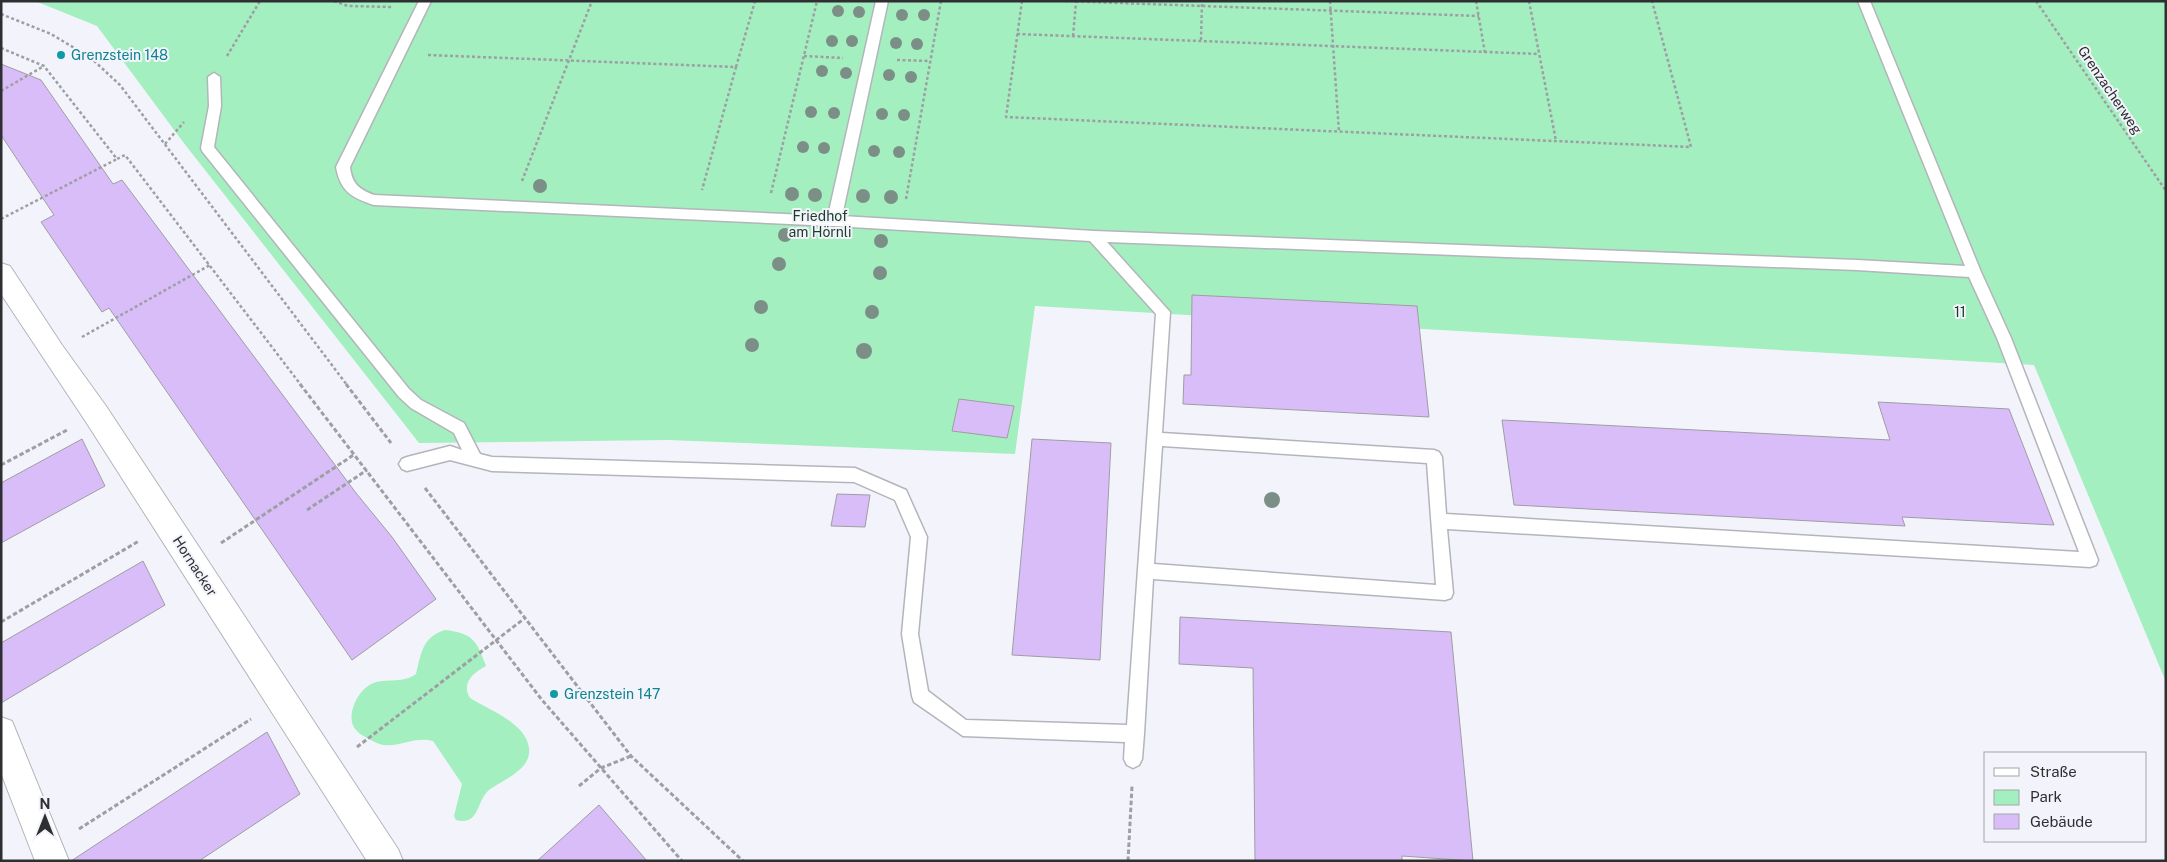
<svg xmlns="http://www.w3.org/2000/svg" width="2167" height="862" viewBox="0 0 2167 862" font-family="'Public Sans',sans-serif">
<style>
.green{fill:#a3efbf}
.building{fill:#d9bdf8;stroke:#9f9da2}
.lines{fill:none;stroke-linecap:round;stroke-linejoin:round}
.lane-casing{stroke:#b3b5bb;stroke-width:3}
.street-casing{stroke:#b3b5bb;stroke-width:2}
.path-far1{stroke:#9e9fa4;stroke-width:2.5;stroke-dasharray:3 2.5;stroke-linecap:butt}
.path{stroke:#9e9fa4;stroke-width:3;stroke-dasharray:4.5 2.5;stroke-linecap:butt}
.lane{fill:#fff;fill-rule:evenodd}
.street{fill:#fff;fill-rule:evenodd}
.tree{fill:#7c8f87}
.culture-dot{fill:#0f9aa8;stroke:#f3f4fb;stroke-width:2}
.labels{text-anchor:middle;stroke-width:4;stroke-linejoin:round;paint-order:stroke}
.culture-label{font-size:14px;fill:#0d838f;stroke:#f3f4fb;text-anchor:start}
.street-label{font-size:14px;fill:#2e2f31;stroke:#f3f4fb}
.park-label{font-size:14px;fill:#1a3c28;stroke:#f3f4fb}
</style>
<rect width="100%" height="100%" fill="#f3f4fb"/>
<!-- green -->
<path class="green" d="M 35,1 L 2166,1 L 2166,682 L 2034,365 L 1035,306 L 1015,454 L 668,440 L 419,443 L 183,142 L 97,26 Z
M 445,630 C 473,633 477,641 486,666 C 473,673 461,683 470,698 C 489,710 526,723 529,748 C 532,770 502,780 489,790 C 476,801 480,826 456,820 L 454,816 L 462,784 L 433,741 C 415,736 401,747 383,745 C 378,744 373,741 369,739 C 364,736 359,734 356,730 C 345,718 356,694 368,686 C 382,676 402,685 416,674 C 421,654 422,637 445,630 Z"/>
<!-- building -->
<path class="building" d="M 1,64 L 41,80 L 113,184 L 122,180 L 356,493 L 392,537 L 436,599 L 352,660 L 109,308 L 102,312 L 41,222 L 54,215 L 1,135 Z
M 1192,295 L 1417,306 L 1429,417 L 1183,404 L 1184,375 L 1191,375 Z
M 959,399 L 1014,406 L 1007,438 L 952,431 Z
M 1878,402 L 2009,409 L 2054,525 L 1902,517 L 1905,526 L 1514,505 L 1502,420 L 1890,440 Z
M 82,439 L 105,486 L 1,543 L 1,483 Z
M 1032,439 L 1111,443 L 1100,660 L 1012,655 Z
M 837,494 L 870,495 L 865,527 L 831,526 Z
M 143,561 L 165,605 L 1,703 L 1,643 Z
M 1180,617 L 1451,632 L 1473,861 L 1402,856 L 1402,861 L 1255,861 L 1253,668 L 1179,664 Z
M 267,732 L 300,794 L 199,861 L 71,861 Z
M 599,805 L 647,861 L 537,861 Z"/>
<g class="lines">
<!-- lane casing -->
<g class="lane-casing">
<path id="lane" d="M 419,1 L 431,1 L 350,167 C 352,184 359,189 374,195 L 828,216 L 876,1 L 888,1 L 842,216 L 1094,231 L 1857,260 L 1965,266 L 1858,1 L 1870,1 L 1981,272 L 2011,338 L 2098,560 L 2096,565 L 2090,567 L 1447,529 L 1453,593 L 1451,598 L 1445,600 L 1153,579 L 1144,734 L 1142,759 L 1139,765 L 1133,768 L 1127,765 L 1124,759 L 1125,742 L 963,736 L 914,702 L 912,696 L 902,634 L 911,537 L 895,500 L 854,482 L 492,471 L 450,460 L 407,471 L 402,469 L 399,464 L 402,459 L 407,457 L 450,446 L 462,450 L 454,433 L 411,408 L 399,397 L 202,151 L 201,148 L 209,106 L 208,77 L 214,73 L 220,77 L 221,106 L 214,147 L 409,389 L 421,400 L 464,423 L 480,454 L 492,457 L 855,468 L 906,490 L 927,537 L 918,634 L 928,691 L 966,720 L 1127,725 L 1156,314 L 1090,241 L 834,226 L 374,205 C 352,198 340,191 336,167 ZM 1107,242 L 1857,270 L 1969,277 L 1997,338 L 2079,552 L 1446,514 L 1442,457 L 1439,452 L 1434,450 L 1162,433 L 1170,312 ZM 1162,446 L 1427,463 L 1436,585 L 1154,564 Z"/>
</g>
<!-- street casing -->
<g class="street-casing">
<path id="street" d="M 1,263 L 10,266 L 62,345 L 106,406 L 398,849 L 403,861 L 367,861 L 86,422 L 1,294 Z
M 1,717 L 12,721 L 69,861 L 35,861 L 1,773 Z"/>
</g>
<!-- path-far1 -->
<path class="path-far1" d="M 334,1 L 348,6 L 393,7
M 1022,1 L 1006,117 L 1691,147 L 1652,1
M 1065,1 L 1479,16
M 1330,1 L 1339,132
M 1476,1 L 1485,53
M 1529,1 L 1556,141
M 2036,1 L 2166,191
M 1,14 L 51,34 L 91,58 L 120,85 L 347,385
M 1017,34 L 1539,54
M 1073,36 L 1076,2
M 1201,40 L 1202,1
M 1,48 L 44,66 L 117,159 L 125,155 L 301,385
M 428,55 L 736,67 L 702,190
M 227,56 L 260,1
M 804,56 L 843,58
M 897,60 L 930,61
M 736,67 L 755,1
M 1,91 L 44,66
M 165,144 L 184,122
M 522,181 L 592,1
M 771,193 L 817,1
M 906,199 L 941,1
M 1,219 L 117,159
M 82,337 L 210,265"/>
<!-- path -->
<path class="path" d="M 300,384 L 542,700 L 682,861
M 346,384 L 391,443
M 1,465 L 67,430
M 425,488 L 631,756 L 743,861
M 307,510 L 367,470
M 221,543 L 355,454
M 1,622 L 139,541
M 357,747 L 525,618
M 579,786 L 601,768 L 631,756
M 79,829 L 251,719
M 1128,861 L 1132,786"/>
<!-- lane -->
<use href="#lane" class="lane"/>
<!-- street -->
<use href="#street" class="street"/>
</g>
<!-- trees -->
<g class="tree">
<circle cx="838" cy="11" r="6"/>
<circle cx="859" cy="12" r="6"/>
<circle cx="902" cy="15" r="6"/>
<circle cx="924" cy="15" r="6"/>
<circle cx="832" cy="41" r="6"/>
<circle cx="852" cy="41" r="6"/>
<circle cx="896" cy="43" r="6"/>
<circle cx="917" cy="44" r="6"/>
<circle cx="822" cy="71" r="6"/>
<circle cx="846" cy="73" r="6"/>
<circle cx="889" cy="75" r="6"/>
<circle cx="911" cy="77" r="6"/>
<circle cx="811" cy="112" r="6"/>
<circle cx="834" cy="113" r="6"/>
<circle cx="882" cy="114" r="6"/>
<circle cx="904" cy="115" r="6"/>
<circle cx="803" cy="147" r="6"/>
<circle cx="824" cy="148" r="6"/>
<circle cx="874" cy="151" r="6"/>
<circle cx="899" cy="152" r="6"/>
<circle cx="540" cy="186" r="7"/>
<circle cx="792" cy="194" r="7"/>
<circle cx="815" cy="195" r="7"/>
<circle cx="863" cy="196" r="7"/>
<circle cx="891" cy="197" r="7"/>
<circle cx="785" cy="235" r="7"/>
<circle cx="881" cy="241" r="7"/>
<circle cx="779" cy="264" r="7"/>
<circle cx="880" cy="273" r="7"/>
<circle cx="761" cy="307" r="7"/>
<circle cx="872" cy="312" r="7"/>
<circle cx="752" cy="345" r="7"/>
<circle cx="864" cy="351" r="8"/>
<circle cx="1272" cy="500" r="8"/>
</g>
<!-- markers -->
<g class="culture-dot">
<circle cx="61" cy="55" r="5"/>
<circle cx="554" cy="694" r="5"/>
</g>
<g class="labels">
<!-- culture labels -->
<g class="culture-label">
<text x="71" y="60">Grenzstein 148</text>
<text x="564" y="699">Grenzstein 147</text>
</g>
<!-- street labels -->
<g class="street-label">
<text transform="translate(2110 90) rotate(56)" y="5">Grenzacherweg</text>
<text transform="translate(195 566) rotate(57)" y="5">Hornacker</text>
</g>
<!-- park labels -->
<g class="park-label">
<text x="820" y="221">Friedhof<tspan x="820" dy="16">am Hörnli</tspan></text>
<text x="1960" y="317">11</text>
</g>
</g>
<!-- border -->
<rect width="2167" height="862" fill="none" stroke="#2e2f31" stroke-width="5"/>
<!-- legend -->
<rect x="1984" y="752" width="162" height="90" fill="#f3f4fb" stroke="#a4a5aa"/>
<rect x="1994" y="768" width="25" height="8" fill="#ffffff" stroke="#a4a5aa"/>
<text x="2030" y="777" font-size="15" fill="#2e2f31">Straße</text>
<rect x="1994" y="790" width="25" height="15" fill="#a3efbf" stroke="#a4a5aa"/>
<text x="2030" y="802" font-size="15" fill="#2e2f31">Park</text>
<rect x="1994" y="814" width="25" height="15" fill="#d9bdf8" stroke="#a4a5aa"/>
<text x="2030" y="827" font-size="15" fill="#2e2f31">Gebäude</text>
<!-- north arrow -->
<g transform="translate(45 817)" stroke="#f3f4fb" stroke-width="4" paint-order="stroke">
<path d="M0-4L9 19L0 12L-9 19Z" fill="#2e2f31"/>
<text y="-8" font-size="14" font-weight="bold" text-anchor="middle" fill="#2e2f31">N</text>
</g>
</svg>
